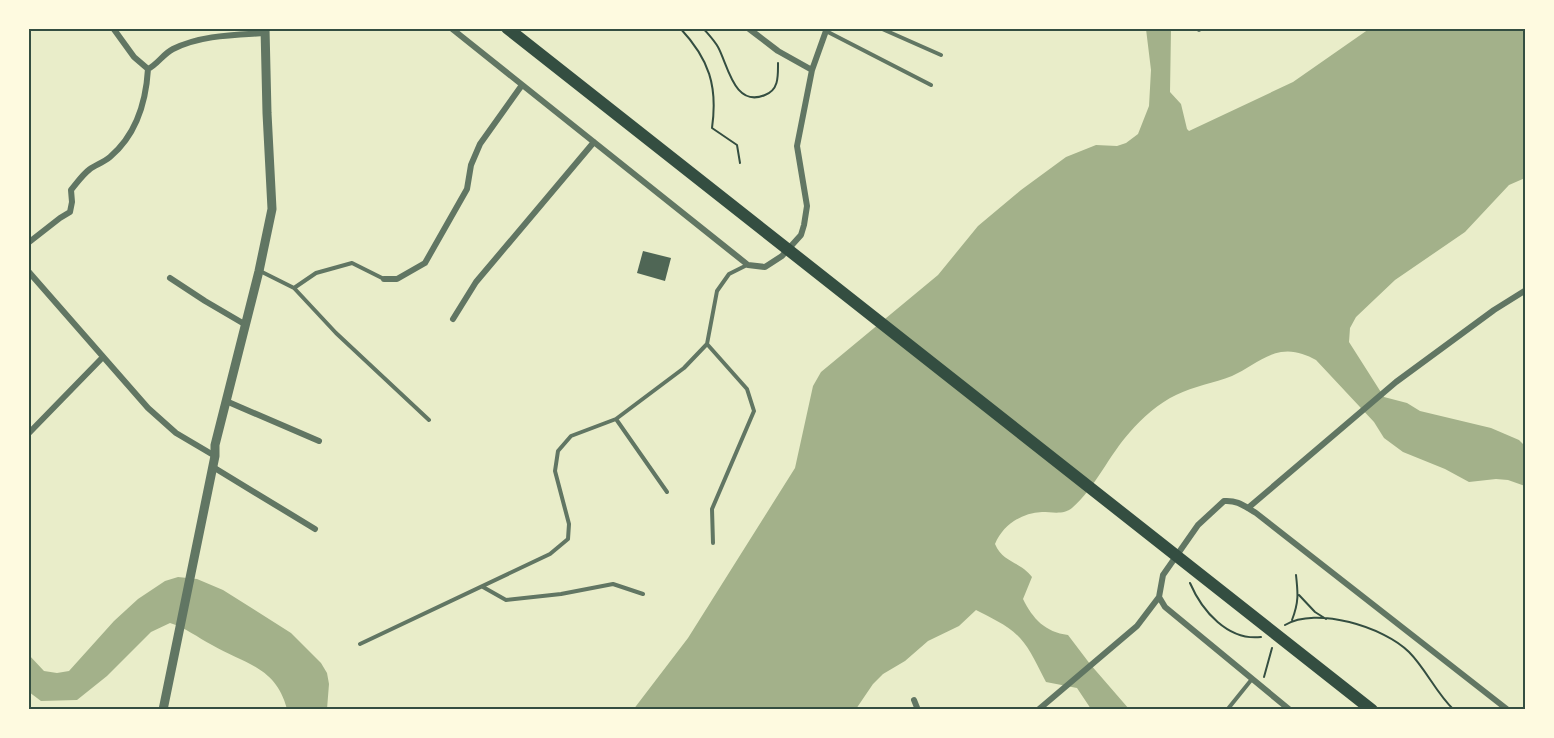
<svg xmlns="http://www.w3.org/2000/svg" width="1554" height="738" viewBox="0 0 1554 738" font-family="'Open Sans',sans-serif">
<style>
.water{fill:#a3b18a}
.building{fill:#4f6655}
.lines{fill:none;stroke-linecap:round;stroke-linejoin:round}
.path{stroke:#344e41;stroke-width:2}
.service{stroke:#617663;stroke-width:4}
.minor{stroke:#617663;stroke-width:6}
.tertiary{stroke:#617663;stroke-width:9}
.primary{stroke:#344e41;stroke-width:12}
.neatline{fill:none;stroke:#344e41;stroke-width:2}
</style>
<rect width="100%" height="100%" fill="#e9edc9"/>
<!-- water -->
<path class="water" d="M 1146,29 L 1171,29 L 1170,92 L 1181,104 L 1187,129 L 1189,131 L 1293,82 L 1369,29 L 1525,29 L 1525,178 L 1509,185 L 1465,232 L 1395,280 L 1356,317 L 1350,328 L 1349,342 L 1384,397 L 1407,403 L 1420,411 L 1491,428 L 1519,440 L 1525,446 L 1525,486 L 1508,480 L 1496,479 L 1469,482 L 1445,469 L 1403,452 L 1384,438 L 1374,422 L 1316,360 C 1305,354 1294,350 1281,352 C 1264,355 1248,369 1232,376 C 1214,383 1194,386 1176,395 C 1159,403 1142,418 1130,432 C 1109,455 1096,487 1072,508 C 1064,515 1052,512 1042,512 C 1021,513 1003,525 995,544 C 1003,563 1020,561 1032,577 L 1023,599 C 1033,619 1045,632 1068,635 L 1090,664 L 1129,709 L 1091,709 L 1077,688 L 1046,682 C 1038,667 1031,650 1020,638 C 1008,625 991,618 976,610 L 959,626 L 928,641 L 905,661 L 883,674 L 873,684 L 856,709 L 633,710 L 688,638 L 795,468 L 813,386 L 821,372 L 938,275 L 978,226 L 1021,190 L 1066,157 L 1096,145 L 1117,146 L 1126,143 L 1138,134 L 1149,106 L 1151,70 Z
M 178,577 L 197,579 L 223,590 L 291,633 L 321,663 L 327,673 L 329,684 L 327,709 L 287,709 C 276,667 245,664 212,645 C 197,637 186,628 170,623 L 151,632 L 107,676 L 77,700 L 41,701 L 29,692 L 28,654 L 44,671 L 57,673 L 69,671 L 114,621 L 138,599 L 165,581 Z"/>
<!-- building -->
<path class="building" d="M 643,251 L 671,258 L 665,281 L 637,273 Z"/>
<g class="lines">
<!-- path -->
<path class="path" d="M 680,28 C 709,59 718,86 712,128 L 737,145 L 740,163
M 703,28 C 708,34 714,40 718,47 C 728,65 734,108 765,95 C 779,90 778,76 778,63
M 1190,583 C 1202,611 1228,641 1261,637
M 1299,595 L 1315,612 L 1326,619
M 1292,620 C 1299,602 1298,593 1296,575
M 1285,625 C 1316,606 1384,627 1409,652 C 1426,669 1436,693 1454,710
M 1264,677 L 1272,648"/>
<!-- service -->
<path class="service" d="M 880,28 L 941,55
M 1199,28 L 1199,30
M 826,31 L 931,85
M 260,271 L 294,288 L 316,273 L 352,263 L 384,279
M 294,288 L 336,333 L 429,420
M 707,344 L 747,389 L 754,411 L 712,509 L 713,543
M 616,419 L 667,492
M 483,587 L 506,600 L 561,594 L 613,584 L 643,594
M 360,644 L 550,554 L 568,539 L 569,524 L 555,471 L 558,451 L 571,436 L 616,419 L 684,368 L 707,344 L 717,291 L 729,274 L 747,265
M 1227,710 L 1252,679"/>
<!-- minor -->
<path class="minor" d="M 113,28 L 134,57 L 148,69 C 158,64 163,54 173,49 C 201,35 234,35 265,33
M 451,28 L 748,265 L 765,267 L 782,256 L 801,235 L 804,225 L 807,206 L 797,146 L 812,70 L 778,51 L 748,28
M 812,70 L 827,28
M 28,243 L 60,218 L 70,212 L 72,202 L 71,190 C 77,183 82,175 90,169 C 96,165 104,162 110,157 C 136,135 146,102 148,69
M 28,271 L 148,408 L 176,433 L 215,456
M 170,278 L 205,301 L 246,325
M 384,279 L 397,279 L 425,263 L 467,189 L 471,165 L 480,144 L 522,85
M 453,319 L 476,282 L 594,142
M 226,401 L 319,441
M 28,434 L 103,357
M 213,467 L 315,529
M 1248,508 L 1396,382 L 1494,310 L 1526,290
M 914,700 L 918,710
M 1038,710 L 1137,626 L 1159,597
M 1290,710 L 1165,607 L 1159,597 L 1163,575 L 1198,525 L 1224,501 C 1238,500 1244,506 1256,513 L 1508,710"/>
<!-- tertiary -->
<path class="tertiary" d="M 163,710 L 215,456 L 215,445 L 259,271 L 272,209 L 267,113 L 265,28"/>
<!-- primary -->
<path class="primary" d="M 507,28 L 1372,710"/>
</g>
<!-- border -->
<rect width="1554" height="738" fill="none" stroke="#fefae0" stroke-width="60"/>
<rect x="30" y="30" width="1494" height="678" class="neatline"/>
</svg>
